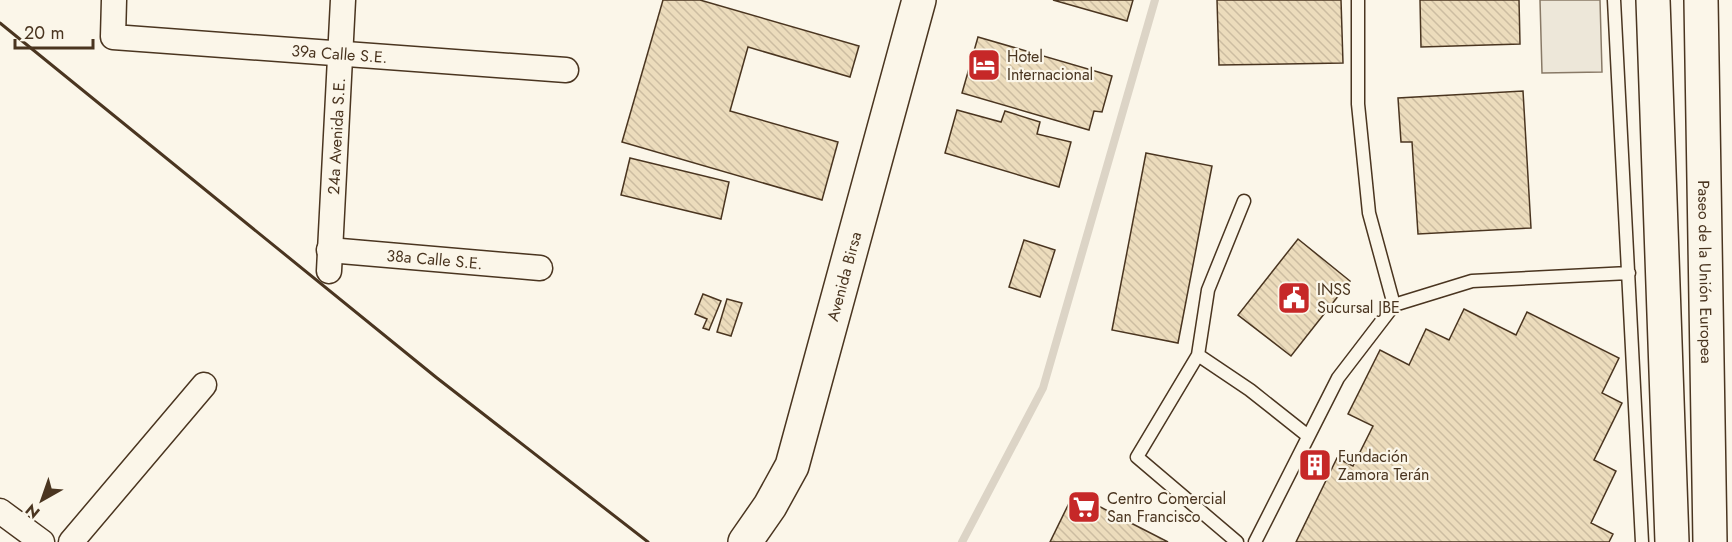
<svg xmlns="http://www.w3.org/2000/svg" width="1732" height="542" viewBox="0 0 1732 542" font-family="Jost,sans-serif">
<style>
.parking{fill:#ede7d9;stroke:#887966;stroke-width:1.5}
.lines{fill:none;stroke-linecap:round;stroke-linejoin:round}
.stream{stroke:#dcd4c6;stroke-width:8}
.building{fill:url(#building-back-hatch);stroke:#4a3520;stroke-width:1.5}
.lane-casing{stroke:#4a3520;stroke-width:15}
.street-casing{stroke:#4a3520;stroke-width:27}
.secondary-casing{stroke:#4a3520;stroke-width:36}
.highway-casing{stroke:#4a3520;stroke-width:36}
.lane{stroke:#fbf6e9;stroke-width:12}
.street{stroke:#fbf6e9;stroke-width:24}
.secondary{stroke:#fbf6e9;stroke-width:33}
.highway{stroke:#fbf6e9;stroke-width:33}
.wall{stroke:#4a3520;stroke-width:3}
.labels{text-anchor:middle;stroke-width:4.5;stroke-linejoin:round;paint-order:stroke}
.street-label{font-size:16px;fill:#4a3520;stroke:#fbf6e9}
.poi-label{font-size:16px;fill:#4a3520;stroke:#fbf6e9;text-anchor:start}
</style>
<defs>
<pattern id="building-back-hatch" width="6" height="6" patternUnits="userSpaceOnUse" patternTransform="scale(1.5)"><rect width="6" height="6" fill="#ecdcbc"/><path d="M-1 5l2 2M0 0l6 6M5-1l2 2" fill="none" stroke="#ccbda1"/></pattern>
</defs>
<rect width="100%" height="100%" fill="#fbf6e9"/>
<!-- parking -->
<path class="parking" d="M 1540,0 L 1600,0 L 1602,72 L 1542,73 Z"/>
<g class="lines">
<!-- stream -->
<path class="stream" d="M 962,542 L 1043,388 L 1155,0"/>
</g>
<!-- building -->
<path class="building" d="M 663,0 L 700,0 L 859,46 L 850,77 L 748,47 L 730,111 L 838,142 L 822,200 L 622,142 Z
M 1053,0 L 1133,0 L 1127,21 Z
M 1217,0 L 1341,0 L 1343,63 L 1219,65 Z
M 1420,0 L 1519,0 L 1520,44 L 1421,47 Z
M 978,37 L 1112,76 L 1102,112 L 1094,111 L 1089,130 L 962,93 Z
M 1523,91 L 1531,228 L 1418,234 L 1412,142 L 1401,142 L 1398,98 Z
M 957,110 L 1001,122 L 1005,111 L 1040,122 L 1037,134 L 1071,142 L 1059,187 L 945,153 Z
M 1146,153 L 1212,166 L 1178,343 L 1112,330 Z
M 630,158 L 729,182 L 721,219 L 621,195 Z
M 1298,239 L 1350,281 L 1291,356 L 1238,315 Z
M 1024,240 L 1055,250 L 1040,297 L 1009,287 Z
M 703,294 L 721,301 L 709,330 L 703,328 L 707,319 L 695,314 Z
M 727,299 L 742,303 L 731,336 L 717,332 Z
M 1464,309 L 1516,335 L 1527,312 L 1619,358 L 1602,393 L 1622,403 L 1594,460 L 1616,471 L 1591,523 L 1613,534 L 1609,542 L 1296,542 L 1337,458 L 1353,466 L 1373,426 L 1348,414 L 1380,350 L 1409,365 L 1426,329 L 1449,340 Z
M 1312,457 L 1325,457 L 1316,478 L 1305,474 Z
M 1074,493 L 1125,520 L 1168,542 L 1050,542 Z"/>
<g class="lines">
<!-- lane casing -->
<g class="lane-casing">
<path id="lane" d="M 1358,0 L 1358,104 L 1369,213 L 1394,305
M 1614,0 L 1642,542
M 1198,355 L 1250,390 L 1308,436
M 1237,542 L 1137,457 L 1198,355 L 1208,290 L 1244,201
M 1255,542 L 1338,378 L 1394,305 L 1472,281 L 1629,273"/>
</g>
<!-- street casing -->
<g class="street-casing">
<g id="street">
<path id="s1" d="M 114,0 L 113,37 L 566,70"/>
<path id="s2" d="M 329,250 L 540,268"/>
<path id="s3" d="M 329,271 L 343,0"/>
<path d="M 0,511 L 42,542"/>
<path d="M 71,542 L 204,385"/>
</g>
</g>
<!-- secondary casing -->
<g class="secondary-casing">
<g id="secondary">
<path id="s4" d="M 745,542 L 770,506 L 792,466 L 919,0"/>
</g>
</g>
<!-- highway casing -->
<g class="highway-casing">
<g id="highway">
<path d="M 1653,0 L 1672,542"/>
<path id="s5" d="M 1701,0 L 1710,542"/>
</g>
</g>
<!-- lane -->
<use href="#lane" class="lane"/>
<!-- street -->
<use href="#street" class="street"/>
<!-- secondary -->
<use href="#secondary" class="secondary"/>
<!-- highway -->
<use href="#highway" class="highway"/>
<!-- wall -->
<path class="wall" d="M 0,23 L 437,378 L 648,542"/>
</g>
<!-- icons -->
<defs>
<g id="hotel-square" transform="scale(1.725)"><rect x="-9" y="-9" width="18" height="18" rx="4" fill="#c62828" stroke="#fbf6e9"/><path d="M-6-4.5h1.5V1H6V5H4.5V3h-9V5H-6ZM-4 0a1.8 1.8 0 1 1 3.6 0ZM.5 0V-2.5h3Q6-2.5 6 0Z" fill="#fff"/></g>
<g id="civic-square" transform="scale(1.725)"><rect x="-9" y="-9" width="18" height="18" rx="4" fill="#c62828" stroke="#fbf6e9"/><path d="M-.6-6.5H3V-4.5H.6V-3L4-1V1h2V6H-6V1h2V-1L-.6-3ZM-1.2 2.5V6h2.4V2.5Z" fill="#fff"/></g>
<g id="building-square" transform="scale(1.725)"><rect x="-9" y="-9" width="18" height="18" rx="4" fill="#c62828" stroke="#fbf6e9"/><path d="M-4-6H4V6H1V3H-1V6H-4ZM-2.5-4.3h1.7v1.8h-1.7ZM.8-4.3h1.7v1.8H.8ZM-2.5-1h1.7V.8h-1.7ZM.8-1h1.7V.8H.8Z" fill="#fff"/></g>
<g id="supermarket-square" transform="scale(1.725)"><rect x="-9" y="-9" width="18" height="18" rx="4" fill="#c62828" stroke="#fbf6e9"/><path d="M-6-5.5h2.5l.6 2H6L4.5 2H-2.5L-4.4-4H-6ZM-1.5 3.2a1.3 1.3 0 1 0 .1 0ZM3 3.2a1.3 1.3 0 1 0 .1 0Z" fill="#fff"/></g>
</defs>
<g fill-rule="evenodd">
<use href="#hotel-square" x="984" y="65"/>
<use href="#civic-square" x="1294" y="298"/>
<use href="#building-square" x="1315" y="465"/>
<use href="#supermarket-square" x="1084" y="507"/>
</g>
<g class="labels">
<!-- street labels -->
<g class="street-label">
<text dy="6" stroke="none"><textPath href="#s1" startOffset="264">39a Calle S.E.</textPath></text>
<text dy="6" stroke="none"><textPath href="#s3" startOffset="135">24a Avenida S.E.</textPath></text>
<text dy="6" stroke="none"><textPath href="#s2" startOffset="106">38a Calle S.E.</textPath></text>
<text dy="6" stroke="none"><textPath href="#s5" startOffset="272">Paseo de la Unión Europea</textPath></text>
<text dy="6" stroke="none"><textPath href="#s4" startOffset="286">Avenida Birsa</textPath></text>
</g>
<!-- poi labels -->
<g class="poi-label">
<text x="1007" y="62">Hotel<tspan x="1007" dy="18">Internacional</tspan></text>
<text x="1317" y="295">INSS<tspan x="1317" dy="18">Sucursal JBE</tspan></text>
<text x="1338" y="462">Fundación<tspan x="1338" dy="18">Zamora Terán</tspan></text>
<text x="1107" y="504">Centro Comercial<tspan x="1107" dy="18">San Francisco</tspan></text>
</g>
</g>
<!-- north arrow -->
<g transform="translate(42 500) rotate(220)" stroke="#fbf6e9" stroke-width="4.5" paint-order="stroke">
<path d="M0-4.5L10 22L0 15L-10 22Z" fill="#4a3520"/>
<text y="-9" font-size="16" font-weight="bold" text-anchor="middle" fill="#4a3520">N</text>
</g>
<!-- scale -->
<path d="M15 39v9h78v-9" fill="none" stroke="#4a3520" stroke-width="3"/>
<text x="24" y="39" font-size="18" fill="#4a3520" stroke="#fbf6e9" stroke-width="4.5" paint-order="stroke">20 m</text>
</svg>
